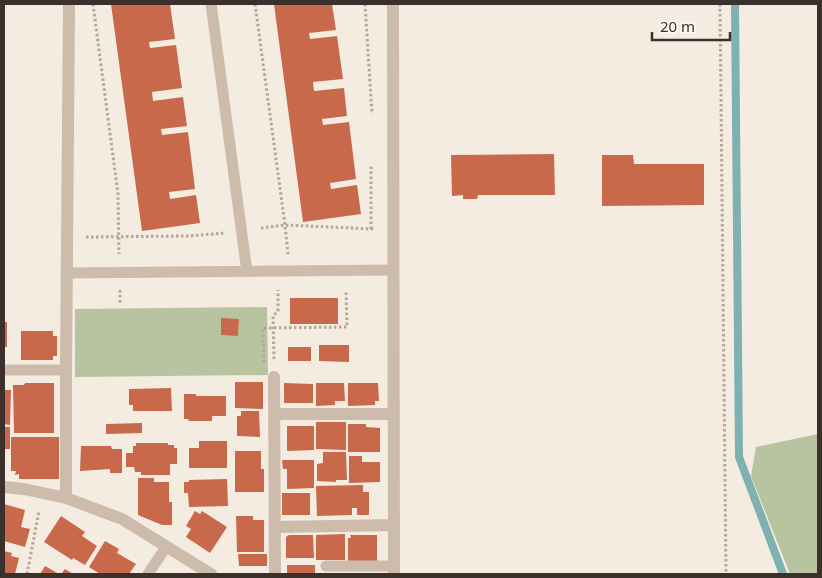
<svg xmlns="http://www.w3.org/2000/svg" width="822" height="578" viewBox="0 0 822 578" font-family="'Noto Sans',sans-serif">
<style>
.green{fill:#b8c4a0}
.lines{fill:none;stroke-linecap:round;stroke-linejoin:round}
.stream{stroke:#7fb0b2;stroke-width:8}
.building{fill:#c8694b}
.path{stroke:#b9a596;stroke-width:3;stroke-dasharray:2.5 2.5;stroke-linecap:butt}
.lane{stroke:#cdbbac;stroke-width:11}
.street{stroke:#cdbbac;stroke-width:12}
</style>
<rect width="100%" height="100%" fill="#f4ebe1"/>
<!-- green -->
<path class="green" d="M 267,307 L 268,375 L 75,377 L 75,309 Z
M 818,434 L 818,574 L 790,574 L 751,476 L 756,447 Z"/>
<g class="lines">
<!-- stream -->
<path class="stream" d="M 735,4 L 739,457 L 783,574"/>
</g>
<!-- building -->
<path class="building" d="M 111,4 L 170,4 L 175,39 L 149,42 L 150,48 L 176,45 L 182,88 L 152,92 L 153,101 L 183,97 L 187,126 L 161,129 L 162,135 L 188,132 L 195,189 L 169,192 L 170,199 L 196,195 L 200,223 L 142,231 Z
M 274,4 L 332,4 L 336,30 L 309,33 L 310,39 L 337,36 L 343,79 L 313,82 L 314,91 L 344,88 L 347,116 L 322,119 L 323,125 L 349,122 L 356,179 L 330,183 L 331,189 L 357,185 L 361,214 L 303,222 Z
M 554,154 L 555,195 L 478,195 L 477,199 L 463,199 L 463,195 L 452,196 L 451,155 Z
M 602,155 L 633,155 L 634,164 L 704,164 L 704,205 L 602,206 Z
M 290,298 L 338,298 L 338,324 L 290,324 Z
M 221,318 L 239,319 L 238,336 L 221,335 Z
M 4,322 L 7,322 L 7,347 L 4,347 Z
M 21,331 L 53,331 L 53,336 L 57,336 L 57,356 L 53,356 L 53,360 L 21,360 Z
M 319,345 L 349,345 L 349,362 L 319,361 Z
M 288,347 L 311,347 L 311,361 L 288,361 Z
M 235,382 L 263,382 L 263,409 L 235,408 Z
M 25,383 L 54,383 L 54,433 L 14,433 L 13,385 L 24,385 Z
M 284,383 L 313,384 L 313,403 L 284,403 Z
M 316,383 L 344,383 L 345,401 L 335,401 L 335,405 L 316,406 Z
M 348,383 L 378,383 L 379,401 L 375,401 L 375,405 L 348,406 Z
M 171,388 L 172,411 L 133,411 L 133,405 L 129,405 L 129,389 Z
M 4,390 L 11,390 L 10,425 L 4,424 Z
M 184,394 L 196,394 L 196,396 L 226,396 L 226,416 L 212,416 L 212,421 L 189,421 L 188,419 L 184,419 Z
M 241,411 L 259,411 L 260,437 L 237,436 L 237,416 L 241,416 Z
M 316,422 L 346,422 L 346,450 L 316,449 Z
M 142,423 L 142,433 L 106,434 L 106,424 Z
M 348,424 L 366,424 L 366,427 L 380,428 L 380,452 L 348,452 Z
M 287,426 L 314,426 L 314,450 L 287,451 Z
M 4,427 L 10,427 L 10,449 L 4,449 Z
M 11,437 L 59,437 L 59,479 L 19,479 L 19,474 L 15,475 L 16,471 L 11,471 Z
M 199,441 L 227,441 L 227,468 L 189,468 L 189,448 L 199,448 Z
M 136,443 L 168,443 L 168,445 L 174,445 L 174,448 L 177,448 L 177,464 L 170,464 L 170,475 L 141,475 L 141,472 L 135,472 L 134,467 L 126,467 L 126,453 L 133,453 L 133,446 L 136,446 Z
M 81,446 L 111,446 L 112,449 L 122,449 L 122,473 L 110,473 L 110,469 L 80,471 Z
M 235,451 L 261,451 L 261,469 L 264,469 L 264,492 L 235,492 Z
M 323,452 L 346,452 L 347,480 L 336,480 L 336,482 L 317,481 L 317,464 L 323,463 Z
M 349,456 L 362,456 L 362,462 L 380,462 L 380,482 L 349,483 Z
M 282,460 L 314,460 L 314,488 L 287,489 L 287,469 L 283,469 Z
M 138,478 L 154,478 L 154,482 L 169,482 L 169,502 L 172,502 L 172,525 L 162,525 L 138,515 Z
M 227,479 L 228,506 L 189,507 L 188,493 L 184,493 L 184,482 L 189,482 L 189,480 Z
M 363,485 L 363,492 L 369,492 L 369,515 L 357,515 L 357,508 L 352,508 L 352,515 L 317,516 L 316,486 Z
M 282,493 L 310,493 L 310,515 L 282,515 Z
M 4,504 L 25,510 L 21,527 L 30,529 L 25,547 L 4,541 Z
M 195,511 L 200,514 L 202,511 L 227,527 L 210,553 L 186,537 L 191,529 L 186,526 Z
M 61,516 L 85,532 L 82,536 L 97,546 L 85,565 L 73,558 L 72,560 L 44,542 Z
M 236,516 L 253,516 L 253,520 L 264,520 L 264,552 L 237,552 Z
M 345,534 L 345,560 L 316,560 L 316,535 Z
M 289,535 L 313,535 L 314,558 L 286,558 L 286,537 Z
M 350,535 L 377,535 L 377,562 L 348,562 L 348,538 L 351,538 Z
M 105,541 L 119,549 L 117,553 L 136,564 L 129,574 L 100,574 L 89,567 Z
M 4,551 L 12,553 L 11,556 L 19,558 L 15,574 L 4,574 Z
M 238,554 L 267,554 L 267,566 L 239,566 Z
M 287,565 L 315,565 L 315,574 L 287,574 Z
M 45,566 L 59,574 L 40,574 Z
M 65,569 L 73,574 L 61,574 Z"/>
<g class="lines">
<!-- path -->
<path class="path" d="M 93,4 L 118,194 L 119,254
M 255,4 L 285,225 L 288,254
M 365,4 L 372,114
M 720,4 L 726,574
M 261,228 L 285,225 L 374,229
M 371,229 L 371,165
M 86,237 L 188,236 L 225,233
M 120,290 L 120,305
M 274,359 L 273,316 L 278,311 L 278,290
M 264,362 L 263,328 L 347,327 L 346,290
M 27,574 L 39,511"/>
<!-- lane -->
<path class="lane" d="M 211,4 L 247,272
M 66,273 L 393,270
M 4,370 L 66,370
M 326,566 L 394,566
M 148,574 L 166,547"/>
<!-- street -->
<path class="street" d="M 393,4 L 394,574
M 274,377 L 275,574
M 275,414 L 393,414
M 4,487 L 24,489 L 66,498 L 122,519 L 211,574
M 66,498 L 66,370 L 69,4
M 275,527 L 394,525"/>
</g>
<!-- border -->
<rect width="822" height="578" fill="none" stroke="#3b302b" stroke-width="10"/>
<!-- scale -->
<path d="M652 32v8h78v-8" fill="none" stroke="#3b302b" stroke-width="2.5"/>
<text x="660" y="32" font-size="15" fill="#3b302b" stroke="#fbf5ee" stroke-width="4" paint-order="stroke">20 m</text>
</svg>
